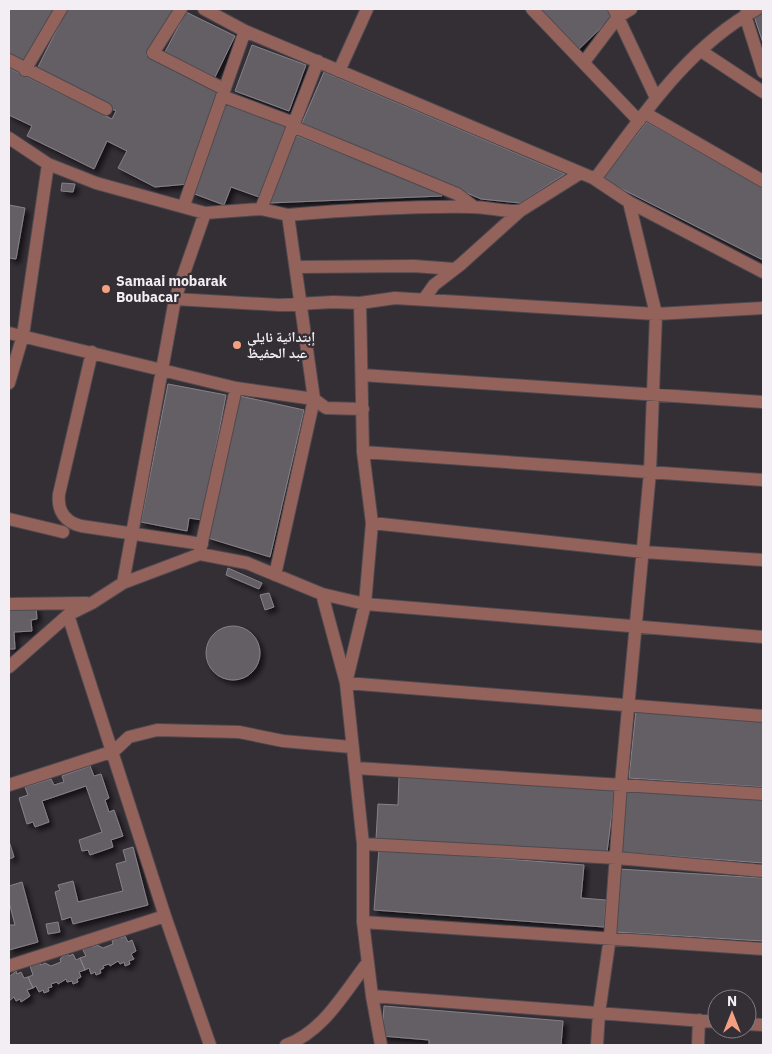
<svg xmlns="http://www.w3.org/2000/svg" width="772" height="1054" viewBox="0 0 772 1054" font-family="'IBM Plex Sans','Noto Naskh Arabic',sans-serif">
<style>
.building{fill:#635e65;stroke:#878189;filter:url(#shadow)}
.lines{fill:none;stroke-linecap:round;stroke-linejoin:round}
.street-casing{stroke:#4f4950;stroke-width:14}
.street{stroke:#93635b;stroke-width:12}
.poi-dot{fill:#f2a080;stroke:#342e35;stroke-width:2}
.labels{text-anchor:middle;stroke-width:4.5;stroke-linejoin:round;paint-order:stroke}
.poi-label{font-size:14px;font-weight:bold;fill:#f2eef3;stroke:#342e35;text-anchor:start}
</style>
<defs>
<filter id="shadow"><feDropShadow dx="4" dy="4" stdDeviation="2.5" flood-color="#0009"/></filter>
</defs>
<rect width="100%" height="100%" fill="#342e35"/>
<!-- building -->
<path class="building" d="M 9,9 L 54,9 L 22,63 L 9,55 Z
M 67,9 L 174,9 L 146,55 L 221,92 L 188,184 L 155,187 L 118,168 L 127,151 L 107,141 L 94,169 L 27,136 L 32,126 L 9,115 L 9,68 L 112,119 L 116,111 L 36,71 Z
M 535,9 L 607,9 L 611,18 L 577,51 Z
M 763,11 L 763,43 L 753,13 Z
M 186,12 L 235,36 L 215,77 L 165,52 Z
M 252,45 L 306,65 L 289,111 L 235,91 Z
M 324,72 L 565,174 L 520,203 L 481,199 L 302,123 Z
M 227,102 L 287,124 L 259,197 L 231,187 L 224,205 L 192,193 Z
M 647,122 L 763,188 L 763,260 L 602,179 Z
M 295,135 L 440,192 L 442,196 L 268,203 Z
M 62,183 L 75,184 L 73,192 L 61,191 Z
M 9,205 L 25,208 L 16,259 L 9,258 Z
M 168,384 L 226,395 L 202,520 L 189,518 L 187,531 L 141,522 Z
M 240,396 L 304,410 L 270,557 L 208,538 Z
M 228,568 L 262,583 L 259,589 L 226,575 Z
M 269,593 L 274,607 L 265,610 L 260,595 Z
M 36,607 L 37,619 L 31,620 L 32,631 L 14,632 L 15,649 L 9,649 L 9,608 Z
M206 653a27 27 0 1 1 54 0a27 27 0 1 1-54 0Z
M 636,710 L 763,721 L 763,787 L 629,778 Z
M 90,766 L 94,776 L 101,774 L 109,798 L 105,800 L 109,812 L 114,810 L 123,836 L 111,840 L 113,847 L 90,855 L 88,850 L 82,851 L 79,840 L 102,832 L 86,786 L 42,801 L 49,822 L 35,827 L 33,822 L 27,824 L 19,798 L 28,795 L 25,787 L 51,779 L 54,785 L 64,782 L 62,776 Z
M 399,776 L 615,789 L 607,852 L 376,839 L 378,804 L 398,805 Z
M 619,789 L 763,800 L 763,863 L 618,852 Z
M 9,841 L 14,857 L 9,859 Z
M 133,847 L 148,905 L 73,924 L 71,917 L 62,920 L 55,892 L 60,890 L 58,885 L 73,881 L 78,902 L 123,891 L 116,864 L 126,861 L 123,850 Z
M 379,849 L 584,865 L 581,898 L 606,900 L 604,927 L 374,910 Z
M 619,869 L 763,878 L 763,941 L 615,932 Z
M 22,882 L 38,942 L 9,950 L 9,925 L 15,925 L 9,902 L 9,886 Z
M 58,922 L 60,932 L 48,934 L 46,924 Z
M 120,935 L 121,938 L 125,936 L 128,942 L 132,940 L 136,951 L 131,954 L 134,959 L 129,961 L 130,964 L 125,966 L 124,962 L 120,964 L 118,961 L 110,966 L 109,964 L 103,966 L 104,968 L 100,970 L 101,973 L 96,975 L 95,972 L 91,974 L 89,968 L 85,970 L 80,958 L 86,956 L 82,948 L 91,944 L 93,947 L 97,945 L 103,948 L 113,944 L 112,941 L 116,939 L 115,937 Z
M 67,953 L 69,956 L 73,954 L 76,960 L 80,958 L 85,970 L 79,972 L 81,977 L 77,979 L 78,982 L 73,984 L 72,981 L 67,982 L 66,979 L 58,984 L 57,982 L 51,984 L 52,987 L 48,988 L 49,991 L 44,993 L 43,990 L 39,992 L 36,986 L 33,988 L 28,977 L 33,975 L 30,966 L 39,962 L 41,965 L 45,963 L 51,966 L 61,962 L 60,959 Z
M 16,971 L 17,974 L 21,972 L 24,978 L 28,977 L 33,988 L 27,990 L 30,996 L 21,1002 L 20,999 L 16,1001 L 14,997 L 9,1001 L 9,977 Z
M 384,1006 L 563,1021 L 561,1045 L 429,1045 L 429,1040 L 382,1036 Z"/>
<g class="lines">
<!-- street casing -->
<g class="street-casing">
<path id="street" d="M 181,9 L 153,53 L 224,89
M 204,9 L 245,31 L 593,178 L 629,202 L 763,272
M 532,9 L 639,121
M 614,9 L 656,98
M 745,15 L 763,72
M 701,51 L 763,92
M 9,60 L 106,109
M 584,62 L 618,17 L 631,9
M 25,70 L 61,9
M 339,71 L 367,9
M 222,96 L 294,123
M 645,113 L 763,181
M 292,126 L 457,194 L 474,207
M 9,138 L 48,164 L 96,183 L 205,213 L 261,209 L 288,215 L 314,399 L 275,575
M 593,178 L 598,175 C 643,115 689,46 757,9
M 184,205 L 245,31
M 261,209 L 318,61
M 288,215 C 349,210 410,206 471,207 C 488,207 504,212 520,211
M 296,267 L 414,266 L 454,269
M 175,299 L 279,305 L 333,302 L 360,303 L 395,298 L 656,314 L 763,308
M 424,299 L 434,285 L 460,265 L 520,211 L 579,174
M 360,303 L 363,452 L 372,523 L 365,604 L 346,683 L 363,844 L 363,922 L 372,996 L 381,1045
M 9,333 L 236,388 L 314,399 L 326,408 L 363,409
M 92,352 L 59,494 C 57,511 65,522 81,526 L 202,544
M 362,375 L 763,402
M 9,383 L 23,335 L 48,164
M 363,452 L 763,480
M 9,519 L 63,532
M 372,523 L 644,552 L 763,560
M 200,551 L 236,388
M 123,583 L 175,299 L 205,213
M 322,594 L 346,683 L 763,716
M 9,604 L 87,603
M 68,615 L 165,916 L 210,1045
M 9,667 L 68,615 L 92,603 L 123,583 L 200,554 L 247,563 L 322,594 L 365,604 L 763,637
M 356,768 L 763,794
M 9,785 L 114,751 L 129,737 L 157,730 L 239,732 L 283,741 L 351,747
M 363,844 L 617,858 L 763,871
M 363,922 L 763,949
M 9,966 L 165,916
M 372,996 L 717,1022
M 747,1024 L 763,1025
M 286,1045 C 323,1032 344,993 368,962
M 597,1045 L 599,1013 L 610,937 L 621,784 L 650,472 L 656,314 L 629,202
M 698,1045 L 699,1020"/>
</g>
<!-- street -->
<use href="#street" class="street"/>
</g>
<!-- markers -->
<g class="poi-dot">
<circle cx="106" cy="289" r="5"/>
<circle cx="237" cy="345" r="5"/>
</g>
<g class="labels">
<!-- poi labels -->
<g class="poi-label">
<text x="116" y="286">Samaai mobarak<tspan x="116" dy="16">Boubacar</tspan></text>
<text x="247" y="342">إبتدائية نايلي<tspan x="247" dy="16">عبد الحفيظ</tspan></text>
</g>
</g>
<!-- border -->
<rect width="772" height="1054" fill="none" stroke="#f2eef3" stroke-width="20"/>
<!-- north arrow -->
<g transform="translate(732 1014)"><circle r="24" fill="#342e35" stroke="#807b81"/>
<path d="M0-4L9 19L0 12L-9 19Z" fill="#f2a080"/>
<text y="-8" font-size="14" font-weight="bold" text-anchor="middle" fill="#f2eef3">N</text>
</g>
</svg>
